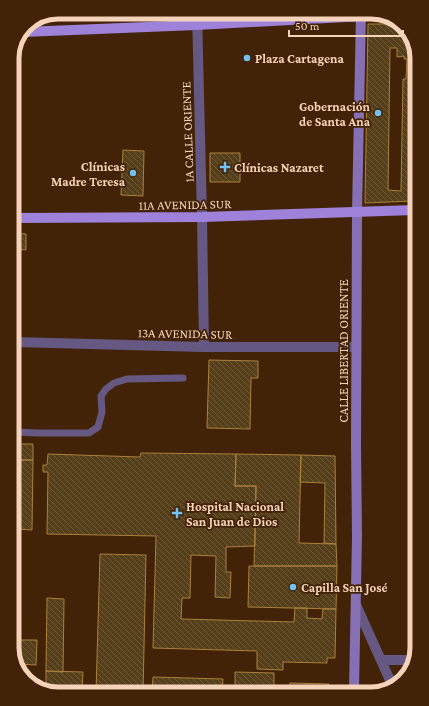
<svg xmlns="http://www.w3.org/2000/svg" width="429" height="706" viewBox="0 0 429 706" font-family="'Crimson Pro',serif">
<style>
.building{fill:url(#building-back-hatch);stroke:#ab803a;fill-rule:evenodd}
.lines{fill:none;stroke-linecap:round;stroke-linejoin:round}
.service{stroke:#655882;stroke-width:7}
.minor{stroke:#655882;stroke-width:10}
.secondary{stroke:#8570b3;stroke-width:10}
.primary{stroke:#9e82d9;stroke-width:10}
.poi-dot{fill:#70c2f4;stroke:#422308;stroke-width:1.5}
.labels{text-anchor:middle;stroke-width:3.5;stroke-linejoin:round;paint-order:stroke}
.poi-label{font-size:13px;font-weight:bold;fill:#f5d2ba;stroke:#422308;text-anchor:start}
.street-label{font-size:13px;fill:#f5d2ba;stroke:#422308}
.rim{fill:none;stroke:#f5d2ba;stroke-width:5}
</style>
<defs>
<pattern id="building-back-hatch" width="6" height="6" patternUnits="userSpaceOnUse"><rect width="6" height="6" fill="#553f1a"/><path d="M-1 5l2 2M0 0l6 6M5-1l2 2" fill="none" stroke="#6e5a39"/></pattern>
</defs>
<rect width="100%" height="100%" fill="#422308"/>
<!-- building -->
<path class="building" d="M 368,24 L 400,24 L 412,38 L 412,201 L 365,203 ZM 390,48 L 397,48 L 397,57 L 404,56 L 404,59 L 407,59 L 406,79 L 403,79 L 401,191 L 388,190 Z
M 123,150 L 144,151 L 143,196 L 121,195 Z
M 210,153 L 240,153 L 240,182 L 210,182 Z
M 13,233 L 26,234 L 26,250 L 14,249 Z
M 411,235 L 414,235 L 414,254 L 412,254 Z
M 209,360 L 258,361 L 258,378 L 251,378 L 250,429 L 207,428 Z
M 15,444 L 33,444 L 33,460 L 15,460 Z
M 141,453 L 236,454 L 235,486 L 256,486 L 255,546 L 226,547 L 226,572 L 231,572 L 230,598 L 215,597 L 216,556 L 191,555 L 190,598 L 182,598 L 181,619 L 294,622 L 295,608 L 307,608 L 307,618 L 322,619 L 323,609 L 336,609 L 335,658 L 327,658 L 327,663 L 283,662 L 283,670 L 257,669 L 257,651 L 153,648 L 156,536 L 47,534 L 48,472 L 43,472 L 43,465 L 47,465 L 48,454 L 140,457 Z
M 236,454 L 301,455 L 299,543 L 336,544 L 337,566 L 254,566 L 256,486 L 235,486 Z
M 301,455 L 335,456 L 336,544 L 324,543 L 325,483 L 300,482 Z
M 15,460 L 33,460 L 32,530 L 16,529 Z
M 100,554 L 146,555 L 143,693 L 96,693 Z
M 249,566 L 337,566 L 336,609 L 248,607 Z
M 47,598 L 64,599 L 63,672 L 46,671 Z
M 16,640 L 37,640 L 36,665 L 19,664 L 19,670 L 17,668 Z
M 46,671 L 83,672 L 82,690 L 46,689 Z
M 235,672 L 274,673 L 274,691 L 235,691 Z
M 153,677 L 223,679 L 222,692 L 152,693 Z
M 290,683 L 329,684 L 329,690 L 289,691 Z"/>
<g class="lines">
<!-- service -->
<path class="service" d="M 15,432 L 38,433 L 89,433 L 98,427 L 102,412 L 101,396 L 106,389 L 114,383 L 127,379 L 183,378"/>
<!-- minor -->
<path class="minor" d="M 197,12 L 202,217 L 204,347
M 14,342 L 204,347 L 356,347
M 357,607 L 393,687
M 381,660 L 413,660"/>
<!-- secondary -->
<path class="secondary" d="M 354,690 L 357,536 L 356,445 L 357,212 L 361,12"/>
<!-- primary -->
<path class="primary" d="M 23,32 L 196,25 L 382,15
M 13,218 L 202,217 L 414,210"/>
</g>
<!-- markers -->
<g class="poi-dot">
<circle cx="247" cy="58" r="4"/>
<circle cx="378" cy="113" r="4"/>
<path d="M223 161h4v4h4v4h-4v4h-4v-4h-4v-4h4z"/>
<circle cx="133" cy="173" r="4"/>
<path d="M175 507h4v4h4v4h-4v4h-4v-4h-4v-4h4z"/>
<circle cx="293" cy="587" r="4"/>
</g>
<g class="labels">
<!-- poi labels -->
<g class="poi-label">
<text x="255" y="63">Plaza Cartagena</text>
<text x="370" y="111" text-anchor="end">Gobernación<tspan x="370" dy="15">de Santa Ana</tspan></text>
<text x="125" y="171" text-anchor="end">Clínicas<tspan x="125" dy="15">Madre Teresa</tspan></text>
<text x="234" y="172">Clínicas Nazaret</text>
<text x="186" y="511">Hospital Nacional<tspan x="186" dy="15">San Juan de Dios</tspan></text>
<text x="301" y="592">Capilla San José</text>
</g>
<!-- street labels -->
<g class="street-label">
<text transform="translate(187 132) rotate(-92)" y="5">1A CALLE ORIENTE</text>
<text transform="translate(185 204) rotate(-1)" y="5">11A AVENIDA SUR</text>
<text transform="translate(185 333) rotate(1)" y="5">13A AVENIDA SUR</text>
<text transform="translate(343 351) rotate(-90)" y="5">CALLE LIBERTAD ORIENTE</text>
</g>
</g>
<!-- crop -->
<path d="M0 0H429V706H0ZM58 19H371A39 39 0 0 1 410 58V648A39 39 0 0 1 371 687H58A39 39 0 0 1 19 648V58A39 39 0 0 1 58 19Z" fill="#422308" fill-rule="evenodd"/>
<path class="rim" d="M58 19H371A39 39 0 0 1 410 58V648A39 39 0 0 1 371 687H58A39 39 0 0 1 19 648V58A39 39 0 0 1 58 19Z"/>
<!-- scale -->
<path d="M289 30v6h114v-6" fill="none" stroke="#f5d2ba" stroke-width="2"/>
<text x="295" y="30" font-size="12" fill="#f5d2ba" stroke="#422308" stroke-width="3" paint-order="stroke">50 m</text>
</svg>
